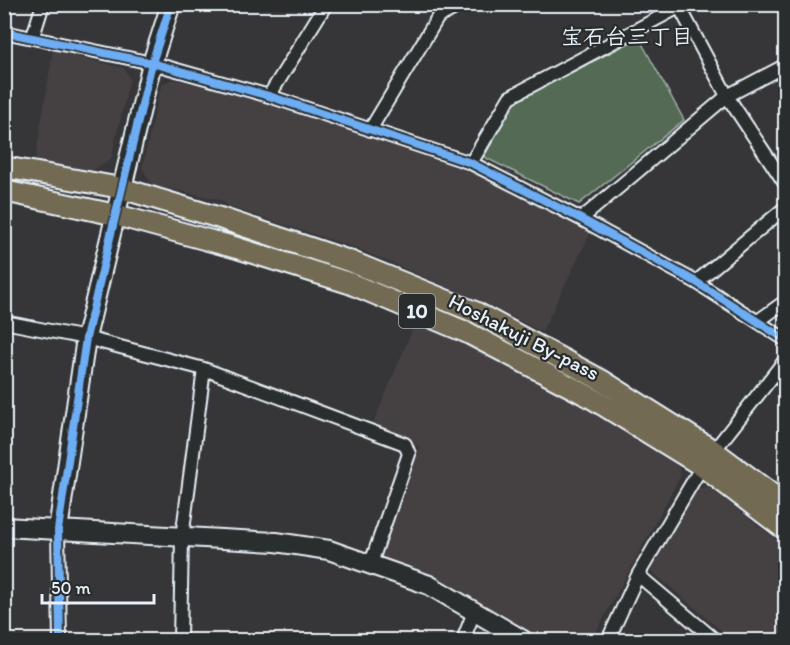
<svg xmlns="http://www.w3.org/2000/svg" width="790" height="645" viewBox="0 0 790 645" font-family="Itim,'Klee One',sans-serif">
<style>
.built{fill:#453f43}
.green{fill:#546a55;stroke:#9eaea6;stroke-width:1.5}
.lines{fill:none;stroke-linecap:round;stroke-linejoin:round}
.street-casing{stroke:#e8f1f8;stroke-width:16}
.secondary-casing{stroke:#e8f1f8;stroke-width:22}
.primary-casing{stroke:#e8f1f8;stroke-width:24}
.street{stroke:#2a2d2e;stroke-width:12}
.secondary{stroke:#2a2d2e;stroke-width:18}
.primary{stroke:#736b52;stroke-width:20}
.cycleway-casing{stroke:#2a2d2e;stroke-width:11}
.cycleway{stroke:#6dadf4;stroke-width:8}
.labels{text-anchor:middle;stroke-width:4.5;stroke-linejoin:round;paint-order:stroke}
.shield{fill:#2a2d2e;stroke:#afb6bb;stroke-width:1.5}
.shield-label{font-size:20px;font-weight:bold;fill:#e8f1f8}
.street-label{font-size:21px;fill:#e8f1f8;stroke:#2a2d2e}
.neighbourhood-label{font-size:22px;font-weight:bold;fill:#e8f1f8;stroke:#2a2d2e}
</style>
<rect width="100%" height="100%" fill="#363538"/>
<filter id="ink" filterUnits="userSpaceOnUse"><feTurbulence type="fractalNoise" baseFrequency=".0167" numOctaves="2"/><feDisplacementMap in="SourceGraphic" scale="12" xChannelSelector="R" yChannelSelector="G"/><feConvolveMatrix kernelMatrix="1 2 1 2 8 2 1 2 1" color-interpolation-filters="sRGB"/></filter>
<g filter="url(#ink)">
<!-- built -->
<path class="built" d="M 53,51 L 124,68 L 130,78 L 111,159 L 92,171 L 35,160 Z
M 172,79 L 264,100 L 470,168 L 592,230 L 542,332 L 479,301 L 359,249 L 229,207 L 221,200 L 152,185 L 142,168 L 161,85 Z
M 415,323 L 508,364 L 582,405 L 678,466 L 681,475 L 592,640 L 541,640 L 432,579 L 385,561 L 381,552 L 420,447 L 372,426 Z
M 703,487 L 710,488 L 785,546 L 785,640 L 732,640 L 650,570 L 696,490 Z"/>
<!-- green -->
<path class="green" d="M 639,38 L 684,120 L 579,204 L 484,157 L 515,101 Z"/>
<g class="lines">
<!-- street casing -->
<g class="street-casing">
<path id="street" d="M 678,4 L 727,96 L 786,185
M 4,32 L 152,63 L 269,96 L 471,163 L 581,219 L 696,282 L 786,340
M 33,36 L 43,4
M 269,96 L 326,4
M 370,130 L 438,17 L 463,4
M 471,163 L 510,97 L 679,7
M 581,219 L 727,96 L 786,65
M 696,282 L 786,207
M 758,321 L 786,301
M 4,322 L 86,338 L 204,369 L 405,444 L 409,454 L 371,563
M 58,530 L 60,640
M 638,575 L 715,640
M 180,640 L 182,538 L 204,369
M 463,640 L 474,612
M 608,640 L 638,575 L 702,466 L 786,359"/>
</g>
<!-- secondary casing -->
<g class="secondary-casing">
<path id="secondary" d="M 4,527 L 276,542 L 329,550 L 429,585 L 523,640
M 58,530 L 86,338 L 152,63 L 171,4"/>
</g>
<!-- primary casing -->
<g class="primary-casing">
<path id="primary" d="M 4,167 L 121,188 L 220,218 L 352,262 L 475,312 L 601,380 L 714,451 L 786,505
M 4,191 L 116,215 L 237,248 L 349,283 L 468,333 L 590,397 L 702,466 L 786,530"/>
</g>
<!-- street -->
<use href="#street" class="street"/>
<!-- secondary -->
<use href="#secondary" class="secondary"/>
<!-- primary -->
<use href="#primary" class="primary"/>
<!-- cycleway casing -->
<g class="cycleway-casing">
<path id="cycleway" d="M 4,32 L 152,63 L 269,96 L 471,163 L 581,219 L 696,282 L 786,340
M 60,640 L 58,530 L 86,338 L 152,63 L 171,4"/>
</g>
<!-- cycleway -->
<use href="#cycleway" class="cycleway"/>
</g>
</g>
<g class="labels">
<!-- shield labels -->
<rect class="shield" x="399" y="294" width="36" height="34" rx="4.5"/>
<g class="shield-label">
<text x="417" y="318">10</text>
</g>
<!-- street labels -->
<g class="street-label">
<text transform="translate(524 337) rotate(27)" y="7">Hoshakuji By-pass</text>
</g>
<!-- neighbourhood labels -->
<g class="neighbourhood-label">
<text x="627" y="44">宝石台三丁目</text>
</g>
</g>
<!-- margin -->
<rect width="790" height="645" fill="none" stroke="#2a2d2e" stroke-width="24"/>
<rect x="12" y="12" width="766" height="621" fill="none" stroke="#e8f1f8" stroke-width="2" filter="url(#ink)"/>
<!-- scale -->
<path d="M42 594v9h112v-9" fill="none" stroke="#e8f1f8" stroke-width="3"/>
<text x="51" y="594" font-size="18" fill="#e8f1f8" stroke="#2a2d2e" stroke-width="4.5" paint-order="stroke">50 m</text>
</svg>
